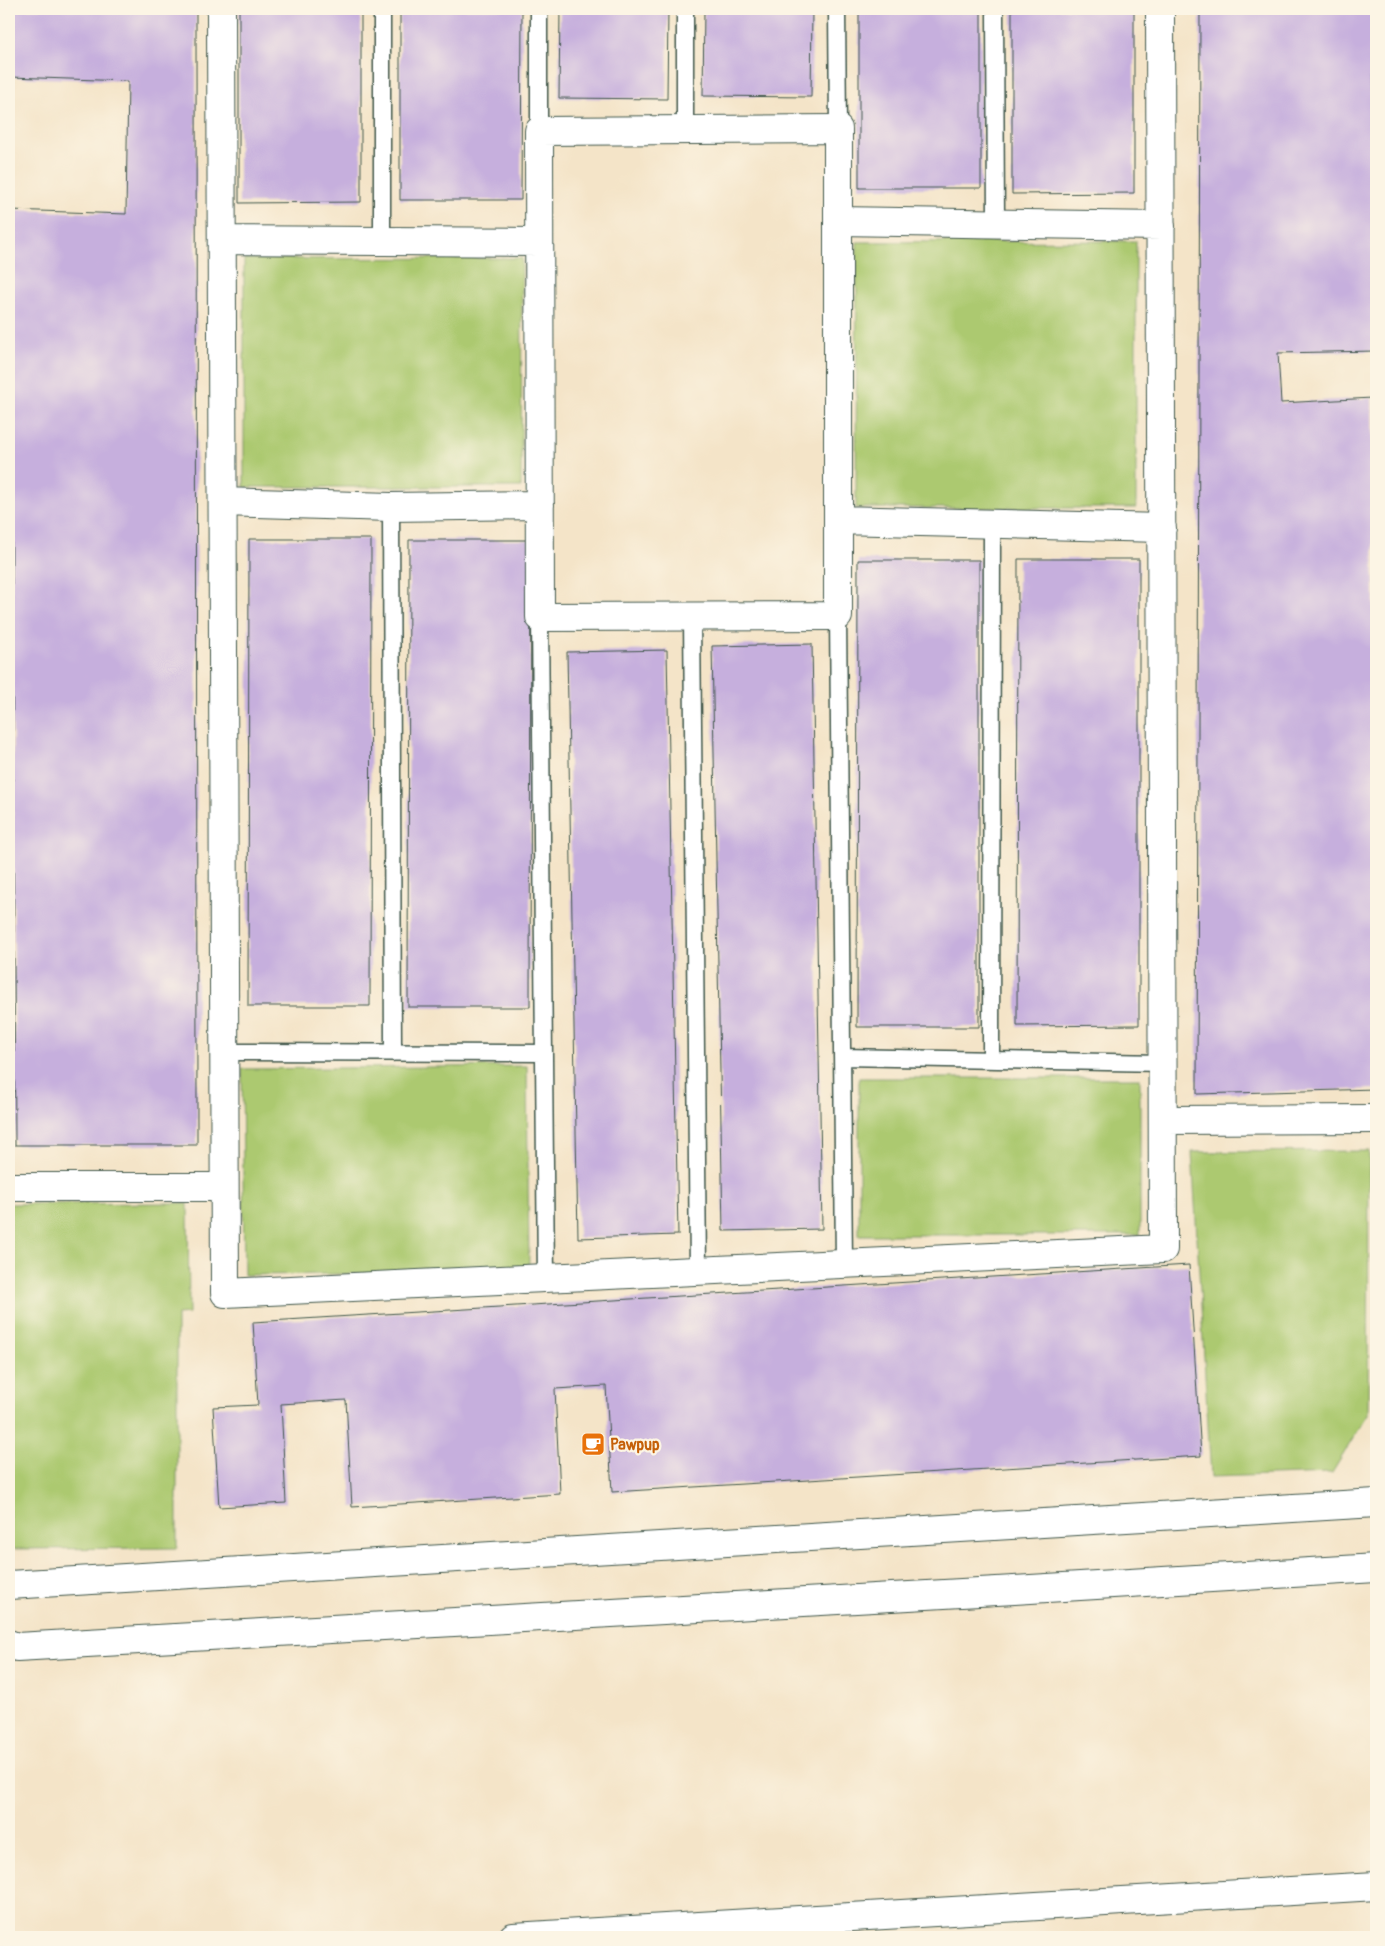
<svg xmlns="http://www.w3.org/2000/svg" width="1385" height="1946" viewBox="0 0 1385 1946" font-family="Pangolin,sans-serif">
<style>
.green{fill:#acc970;stroke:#668352}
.building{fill:#c6afdd}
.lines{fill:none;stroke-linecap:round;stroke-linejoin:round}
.service-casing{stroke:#3f564a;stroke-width:19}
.minor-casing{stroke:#3f564a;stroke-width:30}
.tertiary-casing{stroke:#3f564a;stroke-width:30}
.service{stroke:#fff;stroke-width:16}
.minor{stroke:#fff;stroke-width:28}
.tertiary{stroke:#fff;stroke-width:28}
.labels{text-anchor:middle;stroke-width:4.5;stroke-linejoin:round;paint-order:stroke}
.food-label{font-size:16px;font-weight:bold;fill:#c56008;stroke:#fcf5e5;text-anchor:start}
</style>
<rect width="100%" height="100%" fill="#fcf5e5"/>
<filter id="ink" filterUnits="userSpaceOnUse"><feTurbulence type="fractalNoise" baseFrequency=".02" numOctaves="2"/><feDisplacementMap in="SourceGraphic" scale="10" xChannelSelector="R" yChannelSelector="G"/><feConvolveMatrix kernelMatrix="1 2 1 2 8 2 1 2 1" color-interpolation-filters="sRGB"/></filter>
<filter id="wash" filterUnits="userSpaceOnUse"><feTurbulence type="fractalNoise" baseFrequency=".0096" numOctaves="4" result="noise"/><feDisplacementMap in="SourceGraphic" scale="20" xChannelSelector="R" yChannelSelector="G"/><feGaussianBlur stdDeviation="1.12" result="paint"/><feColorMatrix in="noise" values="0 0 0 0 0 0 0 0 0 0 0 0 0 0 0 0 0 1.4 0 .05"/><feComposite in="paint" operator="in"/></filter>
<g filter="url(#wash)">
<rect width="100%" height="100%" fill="#f4e4c8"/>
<!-- green -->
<path class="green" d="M 1136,241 L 1136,508 L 856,508 L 857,242 Z
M 522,258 L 521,487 L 244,487 L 244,259 Z
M 527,1066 L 529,1272 L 244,1275 L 242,1069 Z
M 859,1078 L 1140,1078 L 1140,1235 L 859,1235 Z
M 1369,1151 L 1368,1414 L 1332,1473 L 1211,1477 L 1192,1152 Z
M 188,1203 L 189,1314 L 177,1315 L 177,1548 L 9,1549 L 9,1204 Z"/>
<g id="blocks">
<!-- building -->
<path class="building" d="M 10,9 L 196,9 L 197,1145 L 15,1145 L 10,210 L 126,214 L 128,81 L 10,77 Z
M 239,9 L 361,9 L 361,202 L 239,203 Z
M 400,9 L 522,9 L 521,200 L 400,200 Z
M 560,9 L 668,9 L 667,99 L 559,98 Z
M 704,9 L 812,9 L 811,97 L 703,96 Z
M 859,9 L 981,9 L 981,188 L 859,188 Z
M 1012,9 L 1134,9 L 1134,193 L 1012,194 Z
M 1200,9 L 1373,9 L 1375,351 L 1278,353 L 1281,403 L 1372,398 L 1376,820 L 1376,1089 L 1197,1094 Z
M 249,539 L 371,539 L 370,1006 L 248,1006 Z
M 409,540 L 531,540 L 530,1007 L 408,1007 Z
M 1018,559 L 1139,559 L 1139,1025 L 1017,1026 Z
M 858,560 L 979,560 L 979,1027 L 857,1027 Z
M 812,644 L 822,1229 L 723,1231 L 712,646 Z
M 667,650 L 678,1235 L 578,1238 L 567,652 Z
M 1189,1265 L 1201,1456 L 612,1492 L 606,1386 L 555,1389 L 560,1494 L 352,1507 L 346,1400 L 281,1404 L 286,1503 L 219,1507 L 213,1407 L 258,1405 L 253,1322 Z"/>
</g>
</g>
<g filter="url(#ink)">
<use href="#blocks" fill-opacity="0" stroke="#3f564a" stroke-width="1"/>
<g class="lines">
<!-- service casing -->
<g class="service-casing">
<path id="service" d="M 382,9 L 382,241
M 539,9 L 539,131
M 837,9 L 838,129
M 995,9 L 996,224
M 685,130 L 685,9
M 391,507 L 393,1053
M 838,616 L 844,1264
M 540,617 L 546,1278
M 692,617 L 698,1271
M 224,1052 L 544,1053
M 842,1057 L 1163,1063
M 991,1060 L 992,524"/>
</g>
<!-- minor casing -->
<g class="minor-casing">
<path id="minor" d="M 221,9 L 225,1293 L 1163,1249 L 1160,9
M 838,129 L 838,616 L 540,617 L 539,131 Z
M 838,221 L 1161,226
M 222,240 L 539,242
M 223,502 L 391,507 L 540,505
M 838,520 L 1162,528
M 1163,1120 L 1376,1119
M 9,1187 L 224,1187
M 513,1937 L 1376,1886"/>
</g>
<!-- tertiary casing -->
<g class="tertiary-casing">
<path id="tertiary" d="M 9,1585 L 1376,1503
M 9,1644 L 17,1647 L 1014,1590 L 1376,1568"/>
</g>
<!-- service -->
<use href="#service" class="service"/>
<!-- minor -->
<use href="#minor" class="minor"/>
<!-- tertiary -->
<use href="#tertiary" class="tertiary"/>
</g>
</g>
<!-- icons -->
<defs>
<g id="cafe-square" transform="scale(1.25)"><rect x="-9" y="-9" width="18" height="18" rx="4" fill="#e8710a" stroke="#fcf5e5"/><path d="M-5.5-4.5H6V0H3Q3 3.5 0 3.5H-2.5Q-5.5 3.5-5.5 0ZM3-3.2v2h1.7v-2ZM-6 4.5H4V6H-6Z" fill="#fff"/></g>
</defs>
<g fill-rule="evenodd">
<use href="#cafe-square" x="593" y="1444"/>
</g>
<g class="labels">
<!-- food labels -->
<g class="food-label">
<text x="610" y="1450">Pawpup</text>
</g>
</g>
<!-- margin -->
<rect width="1385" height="1946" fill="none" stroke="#fcf5e5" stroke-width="30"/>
</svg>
